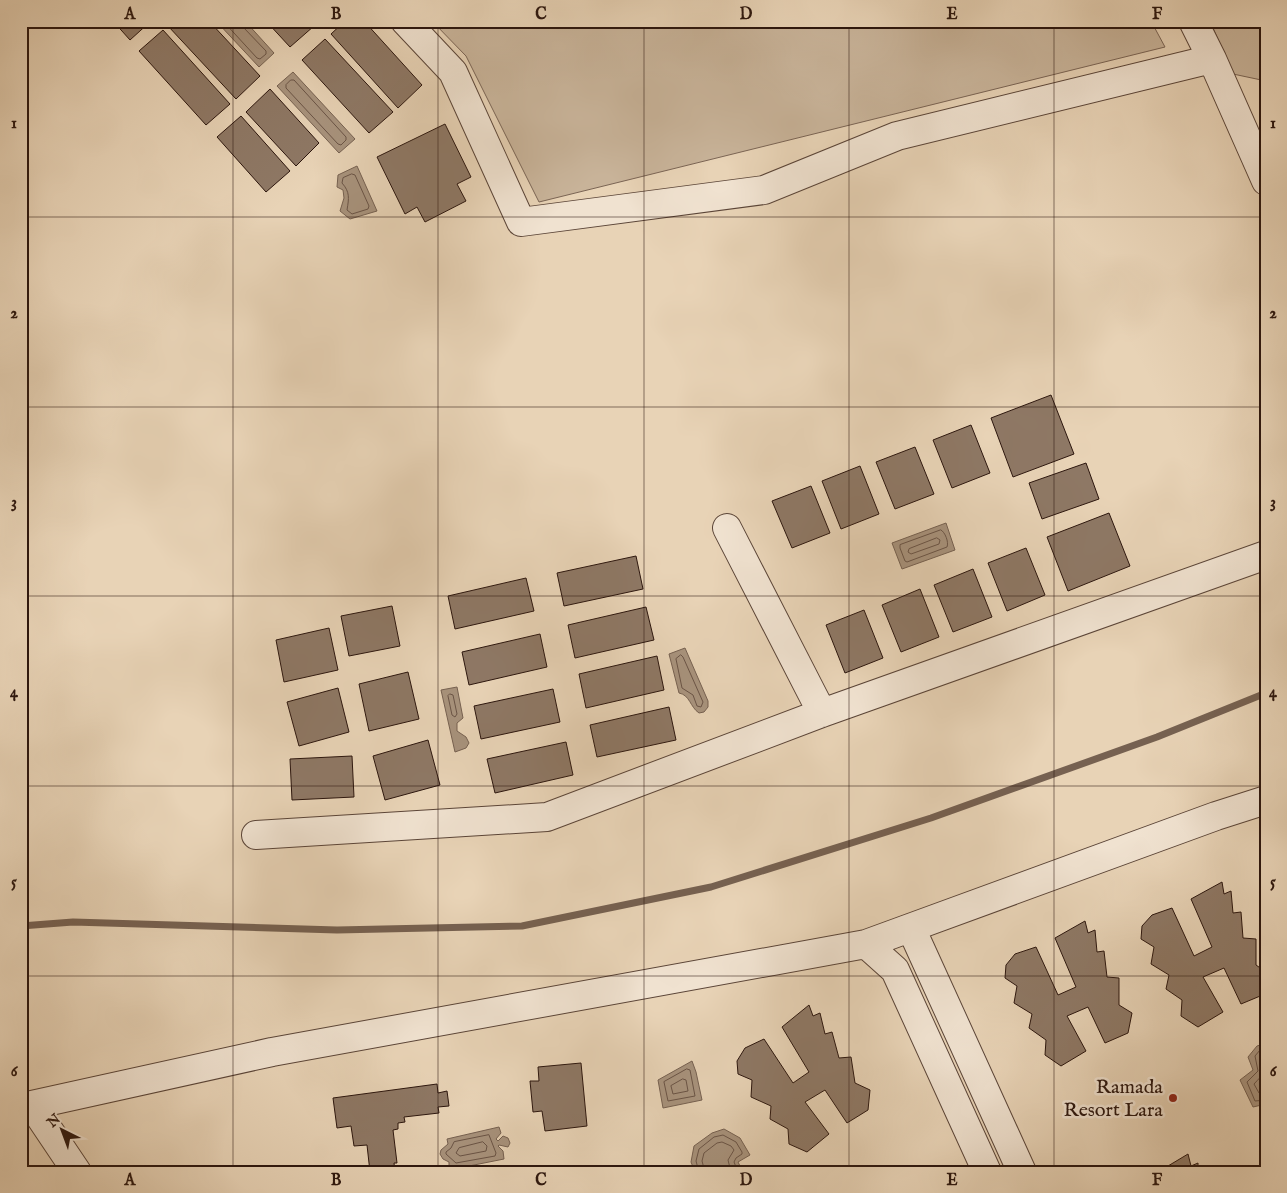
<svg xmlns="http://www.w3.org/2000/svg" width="1287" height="1193" viewBox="0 0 1287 1193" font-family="'IM FELL English',serif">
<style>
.green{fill:#c8b399;stroke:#7a6454}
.water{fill:#a8937d;stroke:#766151}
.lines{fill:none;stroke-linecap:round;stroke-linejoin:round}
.shore{stroke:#6a5446;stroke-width:1}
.stream{stroke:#766151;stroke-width:7}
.building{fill:#8e7865;stroke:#2c160e}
.minor-casing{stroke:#5b4538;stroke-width:30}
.minor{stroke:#f0e2d0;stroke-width:28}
.grid{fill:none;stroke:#2c160e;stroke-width:1;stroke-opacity:0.55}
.poi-dot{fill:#8f2418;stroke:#f0e2d0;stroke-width:2}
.labels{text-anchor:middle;stroke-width:5;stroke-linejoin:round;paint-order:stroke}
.poi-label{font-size:20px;fill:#2c160e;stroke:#f0e2d0;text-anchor:end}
.neatline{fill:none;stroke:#2c160e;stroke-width:2}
.grid-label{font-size:16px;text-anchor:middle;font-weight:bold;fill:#2c160e}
</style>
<rect width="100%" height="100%" fill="#e8d3b6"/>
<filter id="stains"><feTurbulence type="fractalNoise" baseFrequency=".004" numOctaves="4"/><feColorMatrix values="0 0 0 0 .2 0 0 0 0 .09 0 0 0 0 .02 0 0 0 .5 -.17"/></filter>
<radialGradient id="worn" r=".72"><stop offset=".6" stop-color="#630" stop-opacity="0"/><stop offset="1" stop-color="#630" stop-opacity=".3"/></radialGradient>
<!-- green -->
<path class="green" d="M 432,21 L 1151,21 L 1165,47 L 539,202 L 466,56 Z
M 1210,21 L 1266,21 L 1266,81 L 1233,74 Z"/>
<!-- water -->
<path class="water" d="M 216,21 L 245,21 L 274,53 L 259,67 Z
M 293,72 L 355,139 L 339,153 L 277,86 Z
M 357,166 L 377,211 L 350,219 L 340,211 L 344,198 L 343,190 L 337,187 L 338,175 Z
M 946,523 L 955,550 L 902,569 L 892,543 Z
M 685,648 L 708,701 L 708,707 L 704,712 L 699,713 C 690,707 690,695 679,693 L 669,654 Z
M 457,687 L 463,718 L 457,723 L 457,731 L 466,737 L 469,743 L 466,748 L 455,752 L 441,690 Z
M 1266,1043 L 1266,1104 L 1253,1107 L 1240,1080 L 1253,1070 L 1248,1057 L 1257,1046 Z
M 692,1061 L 696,1072 L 702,1100 L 663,1108 L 658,1080 Z
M 499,1127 L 501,1133 L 496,1139 L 498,1141 L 503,1136 L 508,1138 L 510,1143 L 508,1147 L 499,1145 L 498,1146 L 503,1151 L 504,1159 L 449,1170 L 449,1162 L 443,1159 L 440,1154 L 441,1150 L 448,1144 L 447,1139 Z
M 724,1129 L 740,1138 L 750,1155 L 738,1162 L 743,1172 L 695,1172 L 691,1162 L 694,1146 L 712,1133 Z"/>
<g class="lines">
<!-- shore -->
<path class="shore" d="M 223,21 L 257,58 L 260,59 L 266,54 L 266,51 L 243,27 L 242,21
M 291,80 L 294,80 L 346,137 L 346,140 L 341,145 L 338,144 L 286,88 L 286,85 Z
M 352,174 L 355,175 L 369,206 L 368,209 L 352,214 L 347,210 C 349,198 350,192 342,183 L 343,178 Z
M 941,530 C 945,532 949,542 947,547 L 907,562 L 905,561 L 900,548 L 900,545 Z
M 937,538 L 940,540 L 939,544 L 911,554 L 908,552 L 909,549 Z
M 681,655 L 683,657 L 703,702 L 701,707 L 697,706 L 693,695 L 682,688 L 676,659 Z
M 450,694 L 453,695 L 457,714 L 455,717 L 452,715 L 448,696 Z
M 1266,1048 L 1260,1050 L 1255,1056 L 1258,1071 L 1247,1082 L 1255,1101 L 1266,1100
M 1266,1055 L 1261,1059 C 1266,1074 1264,1073 1254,1084 L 1259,1093 L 1266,1093
M 687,1069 L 690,1070 L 695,1096 L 668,1101 L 664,1082 Z
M 683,1079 L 686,1080 L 688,1091 L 673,1094 L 671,1086 Z
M 489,1135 L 496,1153 L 495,1156 L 456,1163 L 446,1154 L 446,1152 L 451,1148 L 454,1142 Z
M 483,1142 L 487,1146 L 486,1151 L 460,1156 L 456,1153 L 459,1148 Z
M 699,1172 L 696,1161 L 699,1149 L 714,1137 L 723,1135 L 736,1142 L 742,1152 L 742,1154 L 736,1158 L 734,1162 L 738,1172
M 705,1172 L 702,1161 L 704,1153 L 717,1143 L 722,1142 L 731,1146 L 734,1150 L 728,1160 L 731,1172"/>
<!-- stream -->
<path class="stream" d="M 21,926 L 73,922 L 337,930 L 522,926 L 711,887 L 931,818 L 1157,737 L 1266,693"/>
</g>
<!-- building -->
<path class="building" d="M 113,21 L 151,21 L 130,40 Z
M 173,21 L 209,21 L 260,76 L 236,99 L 168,26 Z
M 266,21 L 309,21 L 314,26 L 290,47 Z
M 345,21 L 364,21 L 422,85 L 398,108 L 331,34 Z
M 163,30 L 230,104 L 206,125 L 139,51 Z
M 325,39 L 393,112 L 369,133 L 302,60 Z
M 270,89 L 319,143 L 296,166 L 246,112 Z
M 241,116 L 290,171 L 266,192 L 217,137 Z
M 445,124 L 471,177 L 457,184 L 466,201 L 425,222 L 417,207 L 405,214 L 377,157 Z
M 1051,395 L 1074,454 L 1013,477 L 991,418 Z
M 971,425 L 990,473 L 952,488 L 933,440 Z
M 915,447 L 934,494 L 895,509 L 876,462 Z
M 1086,463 L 1099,499 L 1042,519 L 1029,483 Z
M 860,466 L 879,514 L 841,529 L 822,481 Z
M 811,486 L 830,533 L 792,548 L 772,501 Z
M 1109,513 L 1130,566 L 1068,591 L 1047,537 Z
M 1026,548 L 1045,595 L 1007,611 L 988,563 Z
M 636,556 L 643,589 L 564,606 L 557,573 Z
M 973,569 L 992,617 L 953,632 L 934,585 Z
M 526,578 L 534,611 L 455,629 L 448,596 Z
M 920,589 L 939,637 L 901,652 L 882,605 Z
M 392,606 L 400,646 L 349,656 L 341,616 Z
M 646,607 L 654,640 L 575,658 L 568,625 Z
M 864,610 L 883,658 L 845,673 L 826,625 Z
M 329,628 L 338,670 L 284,682 L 276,640 Z
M 540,634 L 547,667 L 469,685 L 462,652 Z
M 657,656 L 664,690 L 586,708 L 579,674 Z
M 408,672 L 419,719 L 369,731 L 359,684 Z
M 338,688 L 349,732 L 299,746 L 287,702 Z
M 553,689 L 560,722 L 481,739 L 474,706 Z
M 669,707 L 676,740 L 597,757 L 590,725 Z
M 428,740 L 440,785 L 385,800 L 373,756 Z
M 566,742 L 573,775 L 495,793 L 487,759 Z
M 352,756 L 354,797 L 292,800 L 290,759 Z
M 1222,882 L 1224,894 L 1231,891 L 1233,913 L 1241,912 L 1243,938 L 1256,939 L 1256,965 L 1266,972 L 1266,989 L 1265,994 L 1241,1004 L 1224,968 L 1203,977 L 1223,1012 L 1198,1027 L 1181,1016 L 1182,1000 L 1166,989 L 1169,975 L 1151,964 L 1154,947 L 1141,939 L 1142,926 L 1152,915 L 1172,908 L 1194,956 L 1212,947 L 1191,899 Z
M 1085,921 L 1088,933 L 1095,930 L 1097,952 L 1104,951 L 1107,977 L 1119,978 L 1119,1005 L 1132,1013 L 1128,1033 L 1105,1043 L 1088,1007 L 1067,1016 L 1086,1051 L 1061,1066 L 1045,1055 L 1046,1040 L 1029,1028 L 1032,1014 L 1014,1003 L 1017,986 L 1005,978 L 1006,965 L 1015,954 L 1036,947 L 1058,995 L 1076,987 L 1055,938 Z
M 809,1005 L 813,1016 L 820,1013 L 825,1034 L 832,1032 L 839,1058 L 851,1057 L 855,1083 L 870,1090 L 868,1110 L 847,1123 L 825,1090 L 805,1102 L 829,1134 L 807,1152 L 789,1144 L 788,1129 L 770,1119 L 771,1106 L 751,1097 L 752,1080 L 738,1074 L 737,1061 L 745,1048 L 764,1039 L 793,1083 L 809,1072 L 782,1027 Z
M 581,1063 L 587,1126 L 545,1131 L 542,1111 L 533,1112 L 530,1081 L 539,1081 L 538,1067 Z
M 437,1084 L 438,1093 L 447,1091 L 449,1106 L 438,1107 L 439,1113 L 404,1117 L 405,1122 L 398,1123 L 398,1129 L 393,1130 L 397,1163 L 394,1163 L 395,1172 L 370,1172 L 367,1145 L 354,1146 L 351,1126 L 337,1128 L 333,1098 Z
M 1188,1154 L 1191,1166 L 1198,1163 L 1198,1172 L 1158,1172 Z"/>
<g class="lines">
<!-- minor casing -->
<g class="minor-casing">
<path id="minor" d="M 405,21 L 453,72 L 521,222 L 764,190 L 897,136 L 1212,59
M 1193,21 L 1212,59 L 1266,181
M 727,528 L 822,713
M 256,835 L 547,817 L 822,713 L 1266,555
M 911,928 L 1022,1172
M 866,944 L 895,970 L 987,1172
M 32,1105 L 77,1172
M 21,1111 L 32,1105 L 272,1052 L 866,944 L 1216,816 L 1266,800"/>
</g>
<!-- minor -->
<use href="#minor" class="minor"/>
</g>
<!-- grid -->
<path class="grid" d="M 233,21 L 233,1172M 438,21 L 438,1172M 644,21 L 644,1172M 849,21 L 849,1172M 1054,21 L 1054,1172M 21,217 L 1266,217M 21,407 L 1266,407M 21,596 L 1266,596M 21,786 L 1266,786M 21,976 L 1266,976"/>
<!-- markers -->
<circle class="poi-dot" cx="1173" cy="1098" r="5"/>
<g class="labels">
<!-- poi labels -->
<g class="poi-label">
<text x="1163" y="1093">Ramada<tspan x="1163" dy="23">Resort Lara</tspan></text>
</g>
</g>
<!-- margin -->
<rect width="1287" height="1193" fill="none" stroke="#e8d3b6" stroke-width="55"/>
<!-- north arrow -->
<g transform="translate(62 1130) rotate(318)" stroke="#f0e2d0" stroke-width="4" paint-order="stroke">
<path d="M0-4L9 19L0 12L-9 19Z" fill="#2c160e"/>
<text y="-8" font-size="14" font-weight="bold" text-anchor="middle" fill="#2c160e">N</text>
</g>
<rect x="28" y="28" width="1232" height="1138" class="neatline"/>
<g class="grid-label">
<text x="130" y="19">A</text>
<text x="336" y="19">B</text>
<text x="541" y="19">C</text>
<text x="746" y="19">D</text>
<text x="952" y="19">E</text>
<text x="1157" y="19">F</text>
<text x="14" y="128">1</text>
<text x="1273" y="128">1</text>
<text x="14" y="318">2</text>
<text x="1273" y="318">2</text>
<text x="14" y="507">3</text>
<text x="1273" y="507">3</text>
<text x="14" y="697">4</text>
<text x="1273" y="697">4</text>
<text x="14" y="887">5</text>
<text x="1273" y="887">5</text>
<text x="14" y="1076">6</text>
<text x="1273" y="1076">6</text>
<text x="130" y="1185">A</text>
<text x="336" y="1185">B</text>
<text x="541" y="1185">C</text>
<text x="746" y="1185">D</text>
<text x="952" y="1185">E</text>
<text x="1157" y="1185">F</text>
</g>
<rect width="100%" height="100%" filter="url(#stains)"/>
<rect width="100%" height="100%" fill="url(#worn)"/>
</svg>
